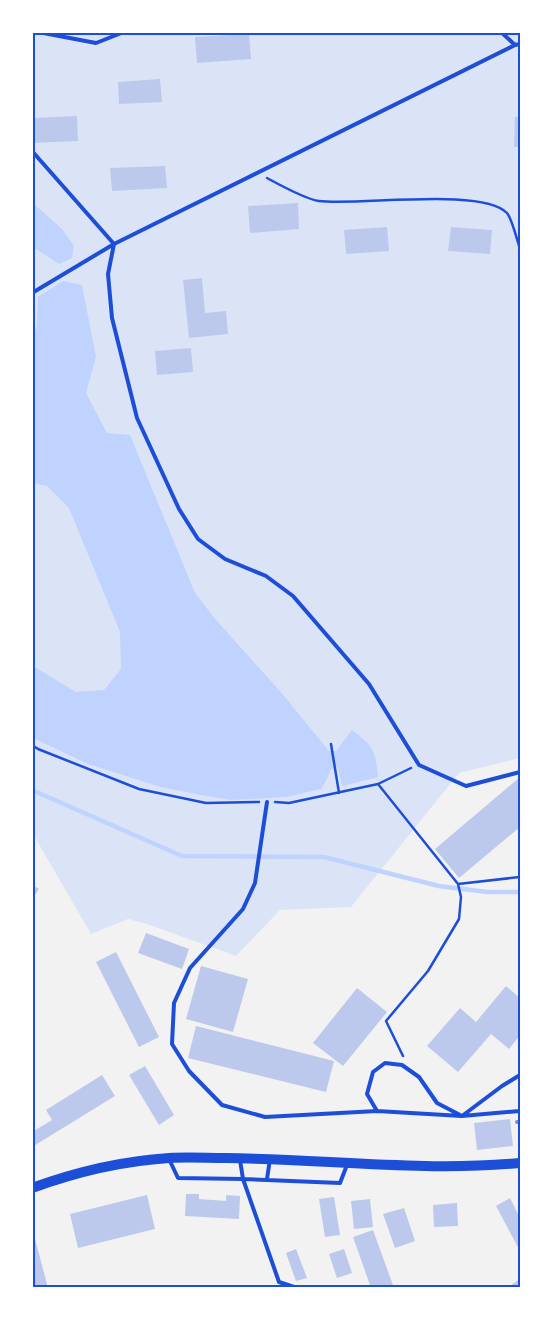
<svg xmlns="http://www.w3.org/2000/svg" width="553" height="1320" viewBox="0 0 553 1320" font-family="'Source Sans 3',sans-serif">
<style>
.green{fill:#dbe4f7}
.water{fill:#bfd3fe}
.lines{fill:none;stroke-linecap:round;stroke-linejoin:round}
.stream{stroke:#bfd3fe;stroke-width:4.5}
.building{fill:#bdc9ec}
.path{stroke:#1d4ed8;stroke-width:2.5}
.service{stroke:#1d4ed8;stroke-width:4}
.secondary{stroke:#1d4ed8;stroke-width:10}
.rail{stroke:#7290e2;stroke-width:4}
.neatline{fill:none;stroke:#1d4ed8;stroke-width:2}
</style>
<rect width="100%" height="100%" fill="#f2f2f2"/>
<!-- green -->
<path class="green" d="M 32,33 L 520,33 L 520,758 L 459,773 L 351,907 L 280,910 L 236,956 L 147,924 L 128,919 L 91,934 L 33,834 Z"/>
<!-- water -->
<path class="water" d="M 33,203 L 62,229 L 74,246 L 72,258 L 59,264 L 33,247 Z
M 63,281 L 82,285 L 96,357 L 86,393 L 107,433 L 130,435 L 195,593 L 216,620 L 280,691 L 329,751 L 336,751 L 352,730 C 374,747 375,749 378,777 L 342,786 L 338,768 L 331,769 L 327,779 L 321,789 L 286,797 L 231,800 L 206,796 L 161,787 L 88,764 L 33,738 L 33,666 L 76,692 L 104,690 L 121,669 L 120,632 L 69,508 L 47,486 L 33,483 L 34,381 L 32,338 L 37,326 L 38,297 Z"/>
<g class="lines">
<!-- stream -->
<path class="stream" d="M 32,790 L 182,856 L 324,857 L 439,886 L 487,892 L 520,892"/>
</g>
<!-- building -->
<path class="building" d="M 249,34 L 251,59 L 197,63 L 195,37 Z
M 160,79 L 162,102 L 119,104 L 118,82 Z
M 77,116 L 78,141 L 32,143 L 32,118 Z
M 515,117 L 520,117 L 520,147 L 514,147 Z
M 165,166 L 167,188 L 112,191 L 110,168 Z
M 298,203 L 299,229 L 250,233 L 248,206 Z
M 387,227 L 389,251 L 346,254 L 344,230 Z
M 451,227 L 492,230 L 490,254 L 448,251 Z
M 202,278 L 205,313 L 226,311 L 228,334 L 189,338 L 183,280 Z
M 191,348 L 193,372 L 157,375 L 155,351 Z
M 520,777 L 520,827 L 459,878 L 435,849 Z
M 32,885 L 39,889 L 32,899 Z
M 146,933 L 189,949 L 182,969 L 138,953 Z
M 116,952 L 159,1037 L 139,1047 L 96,962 Z
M 201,966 L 248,979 L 233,1032 L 186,1019 Z
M 506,986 L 520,998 L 520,1035 L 509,1049 L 491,1034 L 458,1072 L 427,1046 L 460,1008 L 476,1022 Z
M 357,988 L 387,1012 L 343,1066 L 313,1043 Z
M 196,1026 L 334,1061 L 326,1092 L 188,1058 Z
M 145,1066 L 174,1115 L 159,1125 L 129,1075 Z
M 102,1075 L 115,1096 L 32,1147 L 32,1132 L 52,1120 L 46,1110 Z
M 510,1119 L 513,1146 L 477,1150 L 474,1123 Z
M 186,1194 L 199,1194 L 199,1199 L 226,1201 L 226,1195 L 240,1196 L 239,1219 L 185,1216 Z
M 147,1195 L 155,1229 L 78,1248 L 70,1214 Z
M 334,1197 L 340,1235 L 325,1237 L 319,1199 Z
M 510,1198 L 520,1218 L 520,1251 L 496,1206 Z
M 370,1199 L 373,1227 L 354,1229 L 351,1201 Z
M 457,1203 L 458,1226 L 434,1227 L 433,1205 Z
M 404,1208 L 415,1241 L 395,1248 L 383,1214 Z
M 373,1230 L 394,1288 L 371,1288 L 353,1237 Z
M 32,1231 L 33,1231 L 48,1288 L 32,1288 Z
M 296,1249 L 307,1278 L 296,1281 L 286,1253 Z
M 344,1249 L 352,1273 L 337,1278 L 329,1254 Z
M 520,1279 L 520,1288 L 513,1288 L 511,1285 Z"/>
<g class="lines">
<!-- path -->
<path class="path" d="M 267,178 C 280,185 305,199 319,201 C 358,206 482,187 507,213 C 512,219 517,240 520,249
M 32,314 L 32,315
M 331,744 L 339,793
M 32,745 L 38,749 L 139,789 L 206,803 L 259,802
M 378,784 L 458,884 L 461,897 L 459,919 L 428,971 L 386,1021 L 403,1056
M 275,802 L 289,803 L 378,784 L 411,768
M 458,884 L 520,877"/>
<!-- service -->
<path class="service" d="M 38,32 L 96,43 L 124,32
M 501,32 L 515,45
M 32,151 L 114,244
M 114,244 L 108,274 L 112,318 L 137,418 L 179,509 L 198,539 L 225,559 L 266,576 L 293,596 L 369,684 L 419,765 L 466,786 L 520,772
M 32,293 L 114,244 L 515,45 L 520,44
M 267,802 L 255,883 L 243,909 L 190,968 L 174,1003 L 172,1044 L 189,1071 L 222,1105 L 265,1117 L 377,1111 L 367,1094 L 373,1072 L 385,1063 L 402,1065 L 419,1077 L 437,1103 L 462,1116 L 520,1111
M 377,1111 L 462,1116 L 502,1086 L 520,1075
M 169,1159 L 178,1178 L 243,1179 L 240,1160
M 267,1179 L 270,1159
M 297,1288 L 279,1282 L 243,1179 L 340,1183 L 347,1165"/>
<!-- secondary -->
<path class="secondary" d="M 32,1188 C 76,1172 122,1161 169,1158 C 188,1157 207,1158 226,1158 C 324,1159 422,1172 520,1163"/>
<!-- rail -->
<path class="rail" d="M 517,1122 L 520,1122"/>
</g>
<!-- border -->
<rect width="553" height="1320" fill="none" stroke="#ffffff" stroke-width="68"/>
<rect x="34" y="34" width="485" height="1252" class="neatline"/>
</svg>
